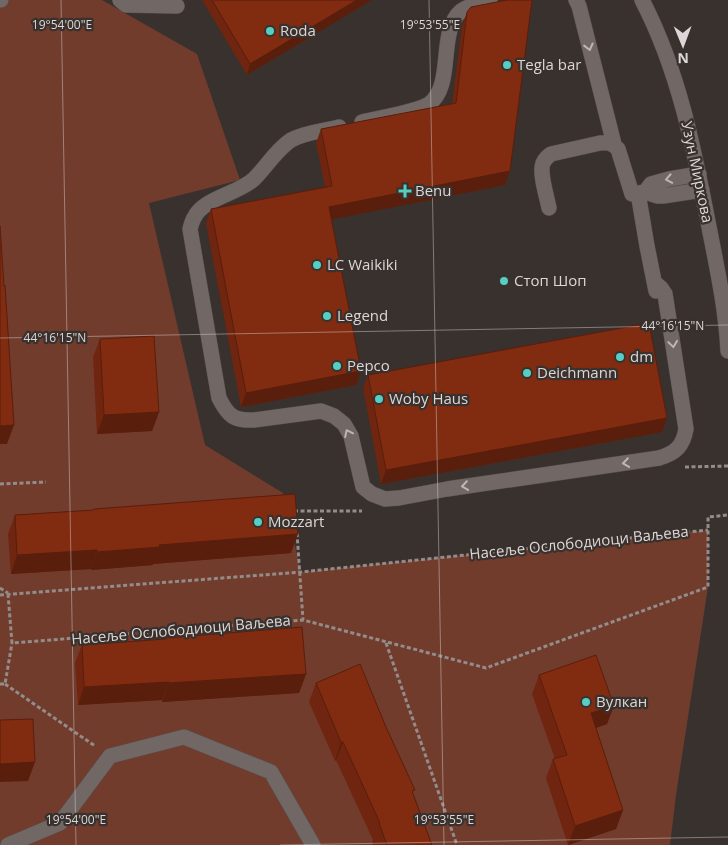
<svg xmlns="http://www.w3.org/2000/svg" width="728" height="845" viewBox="0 0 728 845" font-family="'Open Sans',sans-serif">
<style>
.green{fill:#723c2d}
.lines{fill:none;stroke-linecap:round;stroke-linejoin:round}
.minor-casing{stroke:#544d4c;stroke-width:16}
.path{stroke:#928c8a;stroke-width:3;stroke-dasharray:4 2.5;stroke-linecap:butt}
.minor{stroke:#716866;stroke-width:15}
.wall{fill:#6f250f}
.shaded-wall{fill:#5a1e0c}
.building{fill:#812b11;stroke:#5a1e0c}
.oneway{stroke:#bcb6b4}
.ticks{fill:none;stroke:#dcd7d6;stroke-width:1;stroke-opacity:0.45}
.poi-dot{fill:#57cec2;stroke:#38312e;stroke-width:2}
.labels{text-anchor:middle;stroke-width:4.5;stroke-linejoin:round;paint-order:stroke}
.poi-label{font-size:15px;fill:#dcd7d6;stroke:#38312e;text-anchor:start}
.street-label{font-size:15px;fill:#dcd7d6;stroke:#38312e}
.ticks-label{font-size:12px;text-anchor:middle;fill:#dcd7d6;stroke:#38312e;stroke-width:4.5;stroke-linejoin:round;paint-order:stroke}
</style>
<rect width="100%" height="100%" fill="#38312e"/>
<!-- green -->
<path class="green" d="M 8,0 L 102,0 L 197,54 L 240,180 L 149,203 L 205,445 L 283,493 L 301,572 L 708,530 L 708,587 L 676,795 L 670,845 L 0,845 L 0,4 Z"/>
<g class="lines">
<!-- minor casing -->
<g class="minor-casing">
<path id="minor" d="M 0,0 L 1,0
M 120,0 L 126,5 L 177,6
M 576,0 L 579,6 L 614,144
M 642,0 C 679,71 694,149 709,227 C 717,268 726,309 728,351
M 362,122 C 378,118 417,112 429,104 C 455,85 437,32 461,11 C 469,5 480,3 490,0
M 339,127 C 324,131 305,132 291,140 C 276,150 267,166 254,179 C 238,194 203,198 194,218 C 192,221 191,226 190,229 L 219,398 C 228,416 234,421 254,420 L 321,411 L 334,416 L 344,424 L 351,436 L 363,487 L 372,494 L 385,499 L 399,498 L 447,489 L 659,458 C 676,453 683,446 686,429 L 665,294 L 661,288 L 654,282
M 645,192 L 651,184 L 669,179 L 699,174
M 638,193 L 647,246 L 656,291
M 549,208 C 547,197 539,173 543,163 C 545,159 548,156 551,154 L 600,143 C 608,142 612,143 618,149 L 632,194 L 645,192 L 657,196 L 663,196 L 702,190
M 8,845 L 60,823 L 110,756 L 184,737 L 271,772 L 313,845"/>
</g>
<!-- path -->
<path class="path" d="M 685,467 L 728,466
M 0,484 L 46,482
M 295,512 L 295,511 L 362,511
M 297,533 L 303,620
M 0,588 L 8,593
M 8,594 L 12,643 L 303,620 L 486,668 L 708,587 L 708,517 L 728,515
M 0,595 L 301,572 L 708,530
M 386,643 L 457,845
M 0,684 L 5,684 L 12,643
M 5,684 L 95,746"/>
<!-- minor -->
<use href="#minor" class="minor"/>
</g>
<!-- wall -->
<path class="wall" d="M 202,0 L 372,0 L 247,75 Z
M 467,12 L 510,171 L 505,185 L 332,219 L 356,385 L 241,407 L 206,223 L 211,209 L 325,187 L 316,143 L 321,129 L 452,104 L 462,26 Z
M 100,339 L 159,412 L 152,431 L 97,434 L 93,357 Z
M 368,375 L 667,418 L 662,432 L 381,484 L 363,388 Z
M 94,509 L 291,553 L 153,564 L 153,565 L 91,570 L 91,569 L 11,574 L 8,534 L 15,515 L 94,510 Z
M 82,645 L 306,674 L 299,693 L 162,702 L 162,700 L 78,705 L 75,663 Z
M 539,675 L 607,724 L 596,728 L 623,810 L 616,829 L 568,845 L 546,778 L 553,759 L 555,759 L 532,694 Z
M 316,683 L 413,795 L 432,845 L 373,845 L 372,842 L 373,840 L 336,760 L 335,761 L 309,702 Z"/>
<!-- shaded-wall -->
<path class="shaded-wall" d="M 357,0 L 372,0 L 247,75 L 250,64 Z
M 510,171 L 505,185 L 324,221 L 329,207 Z
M 361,371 L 356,385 L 241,407 L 246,393 Z
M 159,412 L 152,431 L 97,434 L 104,415 Z
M 667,418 L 662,432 L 381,484 L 386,470 Z
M 14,425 L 7,444 L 0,444 L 0,426 Z
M 298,534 L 291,553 L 153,564 L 153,565 L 91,570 L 97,552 L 159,545 Z
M 97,550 L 91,569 L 11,574 L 17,555 Z
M 306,674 L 299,693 L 162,702 L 169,683 Z
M 169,682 L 162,700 L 78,705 L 84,687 Z
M 614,706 L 607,724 L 584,732 L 591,713 Z
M 341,742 L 343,742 L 336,760 L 335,761 Z
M 35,762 L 28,781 L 0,782 L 0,764 Z
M 623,810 L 616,829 L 568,845 L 575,826 Z"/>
<!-- building -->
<path class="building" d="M 212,0 L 357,0 L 250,64 Z
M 507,0 L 532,0 L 510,171 L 329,207 L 361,371 L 246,393 L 211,209 L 332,186 L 321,129 L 456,103 L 467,12 L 471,7 Z
M 0,226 L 4,286 L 5,285 L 14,425 L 0,426 Z
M 649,323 L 667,418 L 386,470 L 368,375 Z
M 154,336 L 159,412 L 104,415 L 100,339 Z
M 295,494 L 298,534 L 159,545 L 160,547 L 97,552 L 97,550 L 17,555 L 15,515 L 94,510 L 94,509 Z
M 302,627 L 306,674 L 169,683 L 169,682 L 84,687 L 82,645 L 166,639 L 166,638 Z
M 596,655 L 614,706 L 591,713 L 623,810 L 575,826 L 553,759 L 567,755 L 539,675 Z
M 360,664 L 386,727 L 415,790 L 412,791 L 432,845 L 387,845 L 379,823 L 380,823 L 343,742 L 341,742 L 316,683 Z
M 33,719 L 35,762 L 0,764 L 0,720 Z"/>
<!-- one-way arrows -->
<defs><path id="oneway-chevron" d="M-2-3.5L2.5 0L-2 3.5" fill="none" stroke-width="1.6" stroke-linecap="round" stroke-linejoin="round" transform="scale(1.25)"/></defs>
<g class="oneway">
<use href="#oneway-chevron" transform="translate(589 47) rotate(76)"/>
<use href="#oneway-chevron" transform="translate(669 179) rotate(169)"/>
<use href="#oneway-chevron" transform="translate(673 344) rotate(82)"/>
<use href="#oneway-chevron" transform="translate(348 433) rotate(-116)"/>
<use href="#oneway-chevron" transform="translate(626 463) rotate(172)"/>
<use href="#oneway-chevron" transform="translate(465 486) rotate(172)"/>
</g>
<!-- ticks -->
<path class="ticks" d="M 61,0 L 76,845M 429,0 L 444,845M 0,338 L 728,325M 280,845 L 728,837"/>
<!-- markers -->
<g class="poi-dot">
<circle cx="270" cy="31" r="5"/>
<circle cx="507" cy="65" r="5"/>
<path d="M402.5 183.5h5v5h5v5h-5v5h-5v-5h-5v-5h5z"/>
<circle cx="317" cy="265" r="5"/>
<circle cx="504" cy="281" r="5"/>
<circle cx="327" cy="316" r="5"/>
<circle cx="620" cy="357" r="5"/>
<circle cx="337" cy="366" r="5"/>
<circle cx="527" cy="373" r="5"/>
<circle cx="379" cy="399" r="5"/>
<circle cx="258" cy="522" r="5"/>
<circle cx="586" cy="702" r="5"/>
</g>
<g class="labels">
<!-- poi labels -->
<g class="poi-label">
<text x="280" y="36">Roda</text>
<text x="517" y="70">Tegla bar</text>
<text x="415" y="196">Benu</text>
<text x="327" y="270">LC Waikiki</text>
<text x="514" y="286">Стоп Шоп</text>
<text x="337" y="321">Legend</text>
<text x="630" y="362">dm</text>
<text x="347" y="371">Pepco</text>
<text x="537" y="378">Deichmann</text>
<text x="389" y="404">Woby Haus</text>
<text x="268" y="527">Mozzart</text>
<text x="596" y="707">Вулкан</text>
</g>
<!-- street labels -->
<g class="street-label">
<text transform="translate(697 172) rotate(78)" y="5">Узун Миркова</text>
<text transform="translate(579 543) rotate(-6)" y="5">Насеље Ослободиоци Ваљева</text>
<text transform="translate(181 630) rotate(-5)" y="5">Насеље Ослободиоци Ваљева</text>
</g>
</g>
<g class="ticks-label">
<text x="62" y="29">19°54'00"E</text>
<text x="430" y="29">19°53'55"E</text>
<text x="673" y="330">44°16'15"N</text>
<text x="55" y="342">44°16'15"N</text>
<text x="76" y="824">19°54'00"E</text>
<text x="444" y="824">19°53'55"E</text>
</g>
<!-- north arrow -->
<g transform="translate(683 45) rotate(179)" stroke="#38312e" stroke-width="4" paint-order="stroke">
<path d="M0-4L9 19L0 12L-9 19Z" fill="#dcd7d6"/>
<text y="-8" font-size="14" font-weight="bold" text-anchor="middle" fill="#dcd7d6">N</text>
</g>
</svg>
